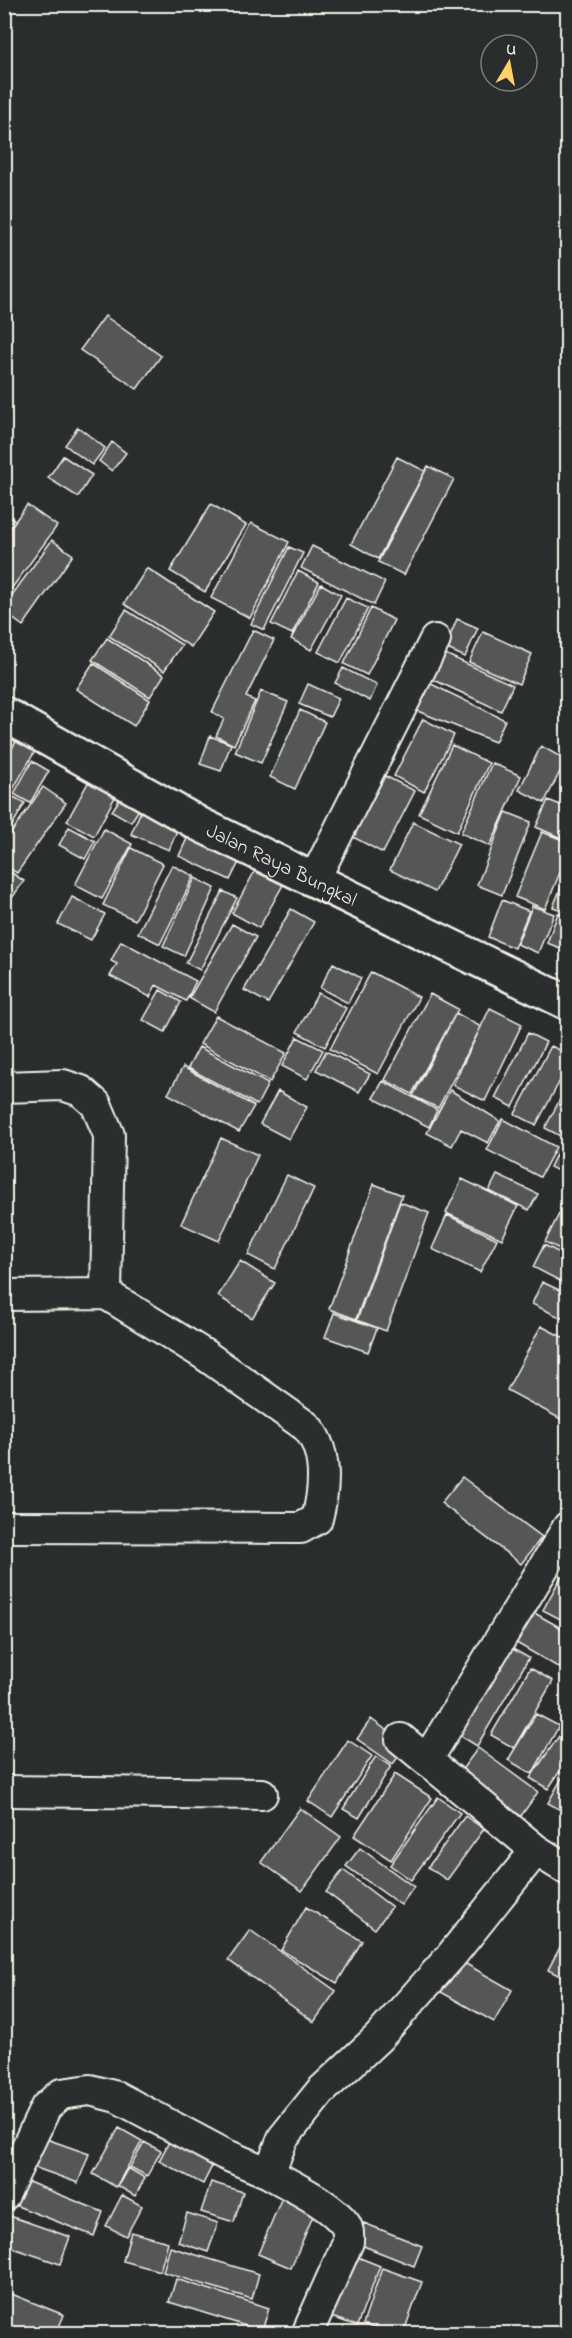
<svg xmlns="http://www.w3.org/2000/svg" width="572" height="2338" viewBox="0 0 572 2338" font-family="'Indie Flower',sans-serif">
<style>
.building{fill:#555756;stroke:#f4f1e8;stroke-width:1.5}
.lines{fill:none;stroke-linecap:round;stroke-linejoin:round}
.street-casing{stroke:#f4f1e8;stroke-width:34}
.secondary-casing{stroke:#f4f1e8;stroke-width:38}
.street{stroke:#2a2d2e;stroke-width:30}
.secondary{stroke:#2a2d2e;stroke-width:33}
.labels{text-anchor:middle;stroke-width:4.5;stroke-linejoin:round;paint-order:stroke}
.street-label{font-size:20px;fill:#f4f1e8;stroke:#2a2d2e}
</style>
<rect width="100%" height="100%" fill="#2a2d2e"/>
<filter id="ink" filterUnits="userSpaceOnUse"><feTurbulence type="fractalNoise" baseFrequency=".0167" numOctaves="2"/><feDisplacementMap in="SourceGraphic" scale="12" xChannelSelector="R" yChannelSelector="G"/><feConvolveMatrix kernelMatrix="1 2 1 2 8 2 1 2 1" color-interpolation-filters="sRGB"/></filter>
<g filter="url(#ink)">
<!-- building -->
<path class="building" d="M 105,316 L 161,356 L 137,389 L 80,350 Z
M 78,427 L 105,448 L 92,465 L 65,445 Z
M 112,442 L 126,453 L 112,471 L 99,461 Z
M 63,456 L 92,475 L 78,497 L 48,478 Z
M 397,457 L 425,471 L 378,559 L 351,544 Z
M 428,466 L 454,479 L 404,575 L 378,562 Z
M 211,504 L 246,525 L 205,592 L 170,571 Z
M 27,505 L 57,526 L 4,599 L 4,536 Z
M 4,513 L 15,521 L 4,535 Z
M 251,523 L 289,542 L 250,618 L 211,598 Z
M 52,540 L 73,555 L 23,626 L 4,612 L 4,606 Z
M 312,546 L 385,582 L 374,605 L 301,568 Z
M 289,547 L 303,553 L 264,630 L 251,624 Z
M 147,568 L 214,612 L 191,647 L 124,604 Z
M 298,571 L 319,582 L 292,634 L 271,624 Z
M 321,584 L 341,595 L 311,650 L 291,639 Z
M 346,598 L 368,608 L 340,663 L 318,652 Z
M 371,608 L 394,620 L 367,675 L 344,664 Z
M 126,610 L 182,645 L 164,671 L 109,636 Z
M 457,619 L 478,628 L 465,657 L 445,648 Z
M 253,630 L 274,640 L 246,697 L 255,701 L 234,745 L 216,736 L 224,719 L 212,712 Z
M 483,632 L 532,654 L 519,684 L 469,662 Z
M 107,638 L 164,675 L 150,697 L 92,660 Z
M 443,653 L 513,685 L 501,711 L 432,679 Z
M 93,663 L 150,700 L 134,726 L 76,689 Z
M 343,668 L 377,685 L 370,701 L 335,683 Z
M 423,680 L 505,720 L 495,742 L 410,708 Z
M 308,684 L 339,698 L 330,717 L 299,704 Z
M 261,691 L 288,702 L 261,763 L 235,752 Z
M 300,710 L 325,722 L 295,789 L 270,777 Z
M 423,719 L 454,735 L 424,792 L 394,776 Z
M 210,736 L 231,744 L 221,771 L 200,764 Z
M 17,740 L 35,751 L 12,791 L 4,787 L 4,761 Z
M 452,745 L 489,763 L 457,832 L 419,814 Z
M 541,746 L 566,760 L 544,803 L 519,790 Z
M 32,761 L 49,771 L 30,803 L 14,794 Z
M 492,763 L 521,776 L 490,846 L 461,833 Z
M 95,770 L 122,784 L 94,836 L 67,821 Z
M 385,776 L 415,791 L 383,853 L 353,837 Z
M 43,787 L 66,803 L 17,873 L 4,865 L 4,843 Z
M 4,792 L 25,803 L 10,829 L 4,825 Z
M 123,794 L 141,806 L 131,822 L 112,811 Z
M 548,800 L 568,808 L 568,841 L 536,827 Z
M 143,806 L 181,821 L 169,850 L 131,834 Z
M 506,812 L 531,822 L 502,895 L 477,885 Z
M 413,822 L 459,844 L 435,892 L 390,870 Z
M 69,827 L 95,841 L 85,859 L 59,845 Z
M 104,829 L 132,844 L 102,899 L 75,885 Z
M 191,830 L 243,854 L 230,880 L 179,856 Z
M 542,832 L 568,842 L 568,853 L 545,909 L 515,897 Z
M 131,848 L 163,864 L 135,920 L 103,905 Z
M 172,865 L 194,876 L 160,944 L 138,933 Z
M 257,867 L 284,883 L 259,928 L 232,913 Z
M 4,868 L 24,881 L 7,905 L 4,903 Z
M 568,870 L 568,912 L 553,907 Z
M 195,878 L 215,888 L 184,956 L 163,946 Z
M 223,891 L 237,898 L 200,970 L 186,963 Z
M 72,897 L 105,914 L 91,940 L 58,924 Z
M 502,900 L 529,911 L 514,948 L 488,937 Z
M 532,906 L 554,914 L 538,953 L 517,944 Z
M 291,909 L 314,922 L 268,1003 L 244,990 Z
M 558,913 L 568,917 L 568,951 L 547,943 Z
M 232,924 L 256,937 L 214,1012 L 189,998 Z
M 121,941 L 196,981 L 186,1001 L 156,985 L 150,997 L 110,976 L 117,964 L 111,961 Z
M 333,963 L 361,978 L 348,1003 L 320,988 Z
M 371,972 L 419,997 L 378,1074 L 330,1049 Z
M 160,990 L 181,1002 L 165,1032 L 143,1020 Z
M 318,993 L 346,1008 L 325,1047 L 297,1032 Z
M 430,994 L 458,1009 L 412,1094 L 385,1080 Z
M 490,1008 L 522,1024 L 485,1101 L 453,1085 Z
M 456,1013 L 481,1027 L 438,1108 L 413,1096 Z
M 216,1016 L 286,1053 L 270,1082 L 200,1044 Z
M 528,1033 L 546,1042 L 513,1107 L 495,1098 Z
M 297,1037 L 323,1050 L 307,1079 L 282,1066 Z
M 551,1046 L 568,1054 L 568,1066 L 536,1125 L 515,1114 Z
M 199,1047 L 268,1084 L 257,1105 L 188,1068 Z
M 326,1051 L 370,1074 L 359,1092 L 316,1070 Z
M 183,1067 L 254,1106 L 239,1132 L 168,1094 Z
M 383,1081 L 437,1110 L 429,1127 L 373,1098 Z
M 568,1084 L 568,1132 L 564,1138 L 545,1128 Z
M 450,1090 L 500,1121 L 488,1143 L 461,1129 L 452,1146 L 427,1133 Z
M 278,1091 L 307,1107 L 289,1139 L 260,1124 Z
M 503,1119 L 556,1147 L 540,1177 L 487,1150 Z
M 221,1138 L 258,1155 L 219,1241 L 181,1224 Z
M 563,1140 L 568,1142 L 568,1176 L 550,1167 Z
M 287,1175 L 314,1188 L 275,1269 L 248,1255 Z
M 497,1175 L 538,1194 L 529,1210 L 489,1191 Z
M 462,1179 L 518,1206 L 502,1239 L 446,1213 Z
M 374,1184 L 402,1195 L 356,1319 L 329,1309 Z
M 400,1202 L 429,1213 L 386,1331 L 357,1320 Z
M 559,1214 L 568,1219 L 568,1253 L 545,1242 Z
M 447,1215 L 497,1239 L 480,1272 L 432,1249 Z
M 544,1245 L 568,1257 L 568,1285 L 533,1267 Z
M 240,1261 L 275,1283 L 252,1318 L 218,1296 Z
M 542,1282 L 568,1294 L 568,1321 L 532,1304 Z
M 334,1313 L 377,1328 L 368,1352 L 325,1337 Z
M 541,1326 L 568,1340 L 568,1423 L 507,1390 Z
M 462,1477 L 542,1537 L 521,1564 L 441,1503 Z
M 561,1577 L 568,1580 L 568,1623 L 543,1610 Z
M 524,1607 L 568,1632 L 568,1673 L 506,1637 Z
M 502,1643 L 529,1658 L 477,1746 L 451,1730 Z
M 530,1668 L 553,1681 L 514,1748 L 491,1735 Z
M 536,1714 L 559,1726 L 532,1774 L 508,1760 Z
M 371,1719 L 407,1745 L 393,1764 L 357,1739 Z
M 566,1726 L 568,1759 L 548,1789 L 530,1778 Z
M 348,1740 L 372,1756 L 332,1817 L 308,1801 Z
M 478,1748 L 538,1792 L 521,1816 L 460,1772 Z
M 376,1756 L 391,1766 L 359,1818 L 343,1809 Z
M 568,1767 L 568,1814 L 548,1803 Z
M 395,1774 L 432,1798 L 391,1860 L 354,1836 Z
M 438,1797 L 460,1813 L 411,1880 L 390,1865 Z
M 300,1808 L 341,1837 L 302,1891 L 261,1862 Z
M 465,1816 L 484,1829 L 447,1880 L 428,1867 Z
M 360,1848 L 414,1887 L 401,1905 L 346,1866 Z
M 343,1870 L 392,1907 L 375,1929 L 326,1892 Z
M 306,1907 L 362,1941 L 337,1983 L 281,1950 Z
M 250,1930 L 336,1991 L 314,2022 L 228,1960 Z
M 568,1932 L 568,1980 L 548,1970 Z
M 452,1956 L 512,1990 L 494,2022 L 434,1988 Z
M 119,2128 L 142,2141 L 116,2187 L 93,2174 Z
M 38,2136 L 89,2154 L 78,2183 L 28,2165 Z
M 171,2138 L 215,2160 L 203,2184 L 159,2161 Z
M 144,2142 L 161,2151 L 147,2176 L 130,2167 Z
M 128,2168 L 145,2178 L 135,2196 L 118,2186 Z
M 21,2179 L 103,2212 L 94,2236 L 12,2204 Z
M 211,2182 L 243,2192 L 234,2222 L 201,2212 Z
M 122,2195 L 142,2206 L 126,2236 L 106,2226 Z
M 283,2195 L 316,2209 L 291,2268 L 258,2254 Z
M 187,2213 L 218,2223 L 208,2252 L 178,2242 Z
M 10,2216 L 70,2237 L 60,2264 L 4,2245 L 4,2233 Z
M 364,2223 L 422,2246 L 414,2266 L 356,2243 Z
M 131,2232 L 168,2242 L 160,2271 L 123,2261 Z
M 170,2247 L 259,2274 L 252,2299 L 163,2272 Z
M 350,2254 L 380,2266 L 357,2326 L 326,2315 Z
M 382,2268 L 422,2282 L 403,2334 L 390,2334 L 363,2324 Z
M 176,2279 L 269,2308 L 262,2331 L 169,2302 Z
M 4,2291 L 64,2315 L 56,2334 L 27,2334 L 4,2324 Z"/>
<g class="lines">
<!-- street casing -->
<g class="street-casing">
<path id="street" d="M 314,880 L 435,640
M 4,1087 L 63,1085 L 81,1091 L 96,1104 L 109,1135 L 106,1294 L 205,1355 L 307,1427 C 328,1452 325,1488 317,1519 L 301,1528 L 4,1527
M 4,1295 L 106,1294
M 401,1739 L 536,1850 L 568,1870
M 427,1760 L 568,1527
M 4,1791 L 262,1794
M 4,2195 L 46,2107 L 61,2094 L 90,2090 L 117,2097 L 224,2154 L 269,2173
M 307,2334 L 348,2242 C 348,2235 349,2230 345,2224 C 329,2203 291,2186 269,2173 L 283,2138 L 321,2091 L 378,2038 L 451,1956 L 536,1850"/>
</g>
<!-- secondary casing -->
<g class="secondary-casing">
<g id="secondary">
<path id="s1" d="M 4,714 L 199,824 L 568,1003"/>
</g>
</g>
<!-- street -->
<use href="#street" class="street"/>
<!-- secondary -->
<use href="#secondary" class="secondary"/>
</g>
</g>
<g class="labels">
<!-- street labels -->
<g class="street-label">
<text dy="7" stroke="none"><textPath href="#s1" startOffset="316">Jalan Raya Bungkal</textPath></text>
</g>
</g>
<!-- margin -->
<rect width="572" height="2338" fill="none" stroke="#2a2d2e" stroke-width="24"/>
<rect x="12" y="12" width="548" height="2314" fill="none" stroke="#f4f1e8" stroke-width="2" filter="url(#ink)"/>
<!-- north arrow -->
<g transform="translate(509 63) rotate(10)"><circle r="28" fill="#2a2d2e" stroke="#7b7b78" stroke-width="1.5"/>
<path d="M0-4.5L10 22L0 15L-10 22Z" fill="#ffd166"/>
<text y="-9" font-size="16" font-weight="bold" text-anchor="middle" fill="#f4f1e8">U</text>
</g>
</svg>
